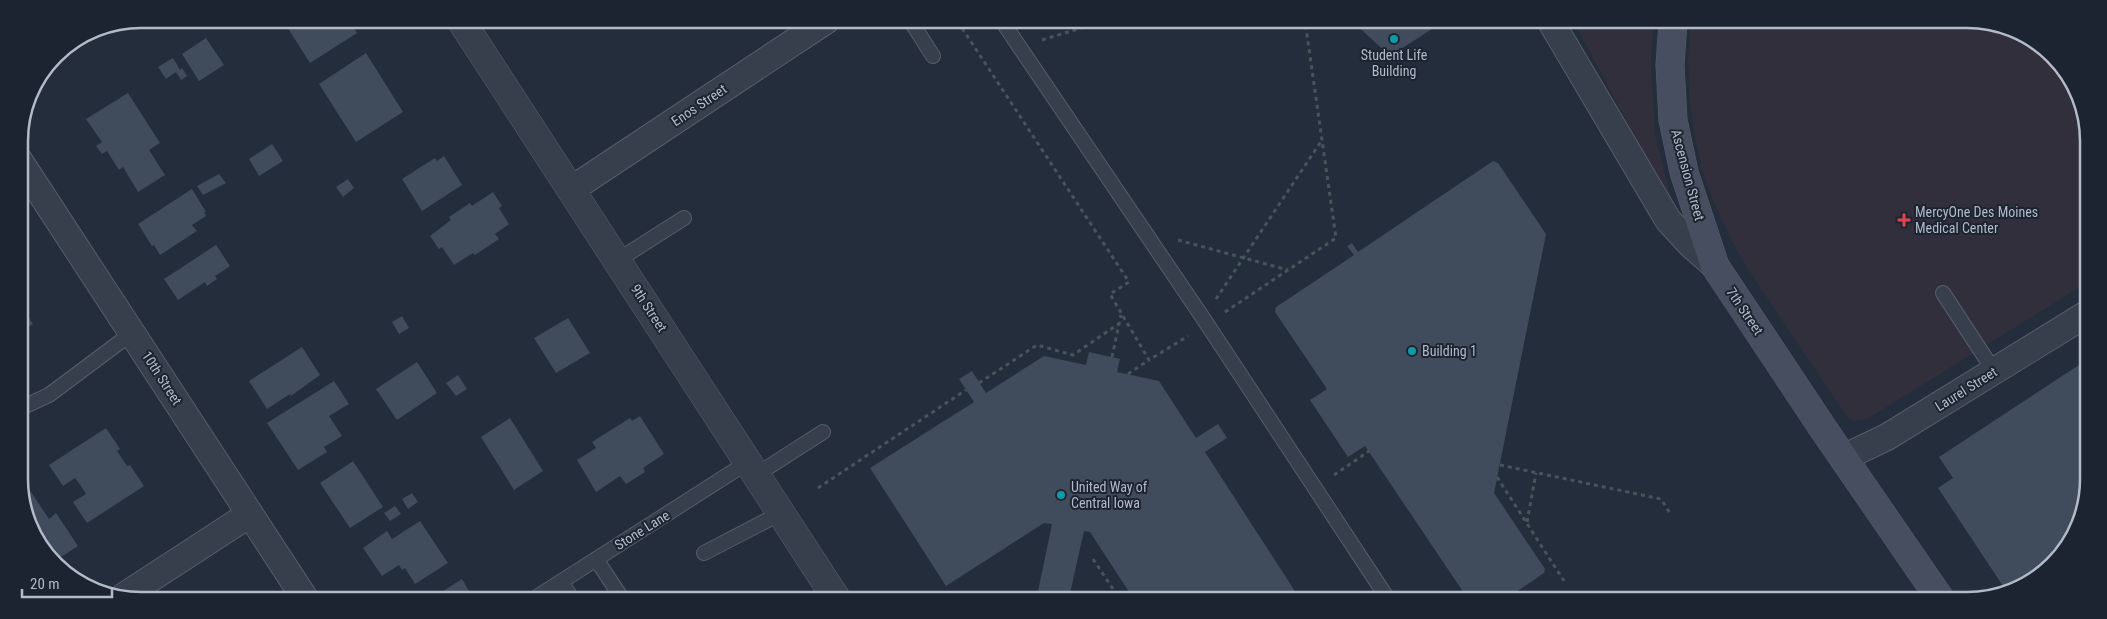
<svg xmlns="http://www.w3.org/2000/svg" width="2107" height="619" viewBox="0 0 2107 619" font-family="'Roboto Condensed',sans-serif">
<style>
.medical{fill:#322f3d}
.building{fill:#404b5b}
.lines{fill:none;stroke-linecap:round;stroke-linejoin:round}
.service-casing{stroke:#565d6a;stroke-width:16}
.minor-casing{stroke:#565d6a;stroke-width:28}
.tertiary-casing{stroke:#565d6a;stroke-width:29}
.secondary-casing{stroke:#565d6a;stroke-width:29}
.path{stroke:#44565a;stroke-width:3;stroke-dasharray:4 4;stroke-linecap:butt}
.service{stroke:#383f4c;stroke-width:14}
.minor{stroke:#383f4c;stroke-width:26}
.tertiary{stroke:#383f4c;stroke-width:28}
.secondary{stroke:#464e5f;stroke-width:28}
.culture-dot{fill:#0f9aa8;stroke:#1d2431;stroke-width:2}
.health-dot{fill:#e0444e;stroke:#1d2431;stroke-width:2}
.labels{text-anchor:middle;stroke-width:4;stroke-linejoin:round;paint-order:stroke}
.poi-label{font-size:14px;fill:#b3bac8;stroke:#1d2431;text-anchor:start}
.street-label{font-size:14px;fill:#b3bac8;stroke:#1d2431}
.rim{fill:none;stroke:#b3bac8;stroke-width:2.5}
</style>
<rect width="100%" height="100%" fill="#242d3c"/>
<!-- medical -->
<path class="medical" d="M 1574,22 L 1654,22 L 1651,59 L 1655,132 L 1663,168 L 1673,204 L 1671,205 Z
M 1690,22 L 1998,23 L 2058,60 L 2086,117 L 2085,284 L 1867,419 L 1853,421 L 1847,417 L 1747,268 L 1730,237 L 1714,203 L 1702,169 L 1694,133 L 1689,97 L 1688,59 Z"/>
<!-- building -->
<path class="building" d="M 282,19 L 349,19 L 357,33 L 310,63 Z
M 1352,21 L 1443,22 L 1390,56 Z
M 123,22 L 108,32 L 104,26 Z
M 206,38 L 224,65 L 199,81 L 182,54 Z
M 366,53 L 403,112 L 356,142 L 319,84 Z
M 173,58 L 180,70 L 182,68 L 187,76 L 181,80 L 176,72 L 166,79 L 158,67 Z
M 128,93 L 160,143 L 149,150 L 165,175 L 138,192 L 123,167 L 119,170 L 107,151 L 102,154 L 96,146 L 102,142 L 86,119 Z
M 272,144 L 283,161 L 259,176 L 249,159 Z
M 444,156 L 462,185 L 422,211 L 402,179 L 435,158 L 437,161 Z
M 1493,161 L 1498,163 L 1546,234 L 1494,493 L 1545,569 L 1544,573 L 1506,599 L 1468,599 L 1365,446 L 1348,457 L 1310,400 L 1327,389 L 1275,312 L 1276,307 L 1354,255 L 1347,246 L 1352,243 L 1358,252 Z
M 219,174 L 226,183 L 203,195 L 197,186 Z
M 348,179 L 354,188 L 343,197 L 336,187 Z
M 192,189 L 206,212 L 204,212 L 206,216 L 192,225 L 197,231 L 160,255 L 154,245 L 152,246 L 138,224 Z
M 493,192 L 502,206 L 499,208 L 509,224 L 495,234 L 499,239 L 475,255 L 473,253 L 454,265 L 442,247 L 439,249 L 430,236 L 451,220 L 449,217 L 470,203 L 472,206 Z
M 216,245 L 230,266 L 215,276 L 217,279 L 207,286 L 205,282 L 178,300 L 164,279 Z
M 20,305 L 33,324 L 20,332 Z
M 402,316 L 409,328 L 399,334 L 392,322 Z
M 568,318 L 590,353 L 556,373 L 534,338 Z
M 302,347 L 320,375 L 291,396 L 290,394 L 267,409 L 249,381 Z
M 1089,352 L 1120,359 L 1117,372 L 1159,381 L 1196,438 L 1218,424 L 1227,438 L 1205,452 L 1300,599 L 1133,598 L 1090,532 L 1084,531 L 1069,598 L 1037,596 L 1052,524 L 1044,523 L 946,586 L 870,468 L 974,402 L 959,379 L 972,371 L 986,393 L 1044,356 L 1086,365 Z
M 2085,361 L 2084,510 L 2068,546 L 2041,575 L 2005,589 L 1938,488 L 1953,478 L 1939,457 Z
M 417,362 L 437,393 L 397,420 L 376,389 Z
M 458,375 L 467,389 L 456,396 L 446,383 Z
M 334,381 L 349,404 L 329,416 L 342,436 L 324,447 L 327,452 L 298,470 L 267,423 Z
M 640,416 L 664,454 L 643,468 L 645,472 L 626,484 L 620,476 L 596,492 L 577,460 L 596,448 L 592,442 L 630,418 L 632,421 Z
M 510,418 L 543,471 L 514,490 L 481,437 Z
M 106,428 L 120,449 L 117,451 L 127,466 L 130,465 L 144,486 L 87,523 L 73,502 L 86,494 L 81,486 L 75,478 L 63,486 L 49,465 Z
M 353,461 L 383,507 L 350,528 L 320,483 Z
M 29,489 L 49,519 L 56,513 L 78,546 L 53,562 L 21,502 L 21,494 Z
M 412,493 L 418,502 L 408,509 L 402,499 Z
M 395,506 L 401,514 L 390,521 L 384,513 Z
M 420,521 L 448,563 L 415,584 L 405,568 L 402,570 L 399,565 L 382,576 L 363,548 L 387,531 L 392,539 Z
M 462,579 L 469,591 L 464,594 L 465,597 L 434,597 Z"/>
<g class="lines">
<!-- service casing -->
<g class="service-casing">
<path id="service" d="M 910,20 L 933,56
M 1002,21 L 1203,318 L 1388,599
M 618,260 L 684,218
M 1943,293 L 1994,371
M 21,408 L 49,395 L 132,333
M 756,475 L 823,432
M 704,553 L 781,513
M 596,559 L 621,597
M 561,582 L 571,597
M 537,597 L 748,462"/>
</g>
<!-- minor casing -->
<g class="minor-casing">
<path id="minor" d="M 1551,22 L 1668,220 L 1691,245 L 1715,266
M 19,160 L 304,597
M 572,189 L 827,20
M 1843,458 L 1887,437 L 2085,315
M 124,596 L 250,514"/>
</g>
<!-- tertiary casing -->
<g class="tertiary-casing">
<path id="tertiary" d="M 460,19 L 836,598"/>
</g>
<!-- secondary casing -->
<g class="secondary-casing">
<path id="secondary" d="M 1673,22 L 1670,65 L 1673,120 L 1684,172 L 1715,266 L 1824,430 L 1941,600"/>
</g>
<!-- path -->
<path class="path" d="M 961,21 L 960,25 L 1129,282 L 1110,294 L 1149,360 L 1188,336
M 1042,40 L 1104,21
M 1178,240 L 1288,270
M 1216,299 L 1322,140
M 1225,312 L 1336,238 L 1305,21
M 1112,357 L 1121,315
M 1128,374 L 1149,360
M 979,383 L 1037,345 L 1073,355 L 1120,323
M 1500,465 L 1661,499 L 1671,515
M 1334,475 L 1369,451
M 1497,477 L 1564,581
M 818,488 L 966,390
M 1527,522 L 1536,473
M 1093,559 L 1119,598
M 1042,598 L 1042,597"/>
<!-- service -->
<use href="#service" class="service"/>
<!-- minor -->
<use href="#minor" class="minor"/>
<!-- tertiary -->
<use href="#tertiary" class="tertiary"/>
<!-- secondary -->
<use href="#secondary" class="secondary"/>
</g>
<!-- markers -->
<g class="culture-dot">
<circle cx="1394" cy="39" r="5"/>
<circle cx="1412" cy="351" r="5"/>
<circle cx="1061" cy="495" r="5"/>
</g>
<path class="health-dot" d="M1901.5 212.5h5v5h5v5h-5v5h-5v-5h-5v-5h5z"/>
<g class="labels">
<!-- poi labels -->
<g class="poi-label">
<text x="1394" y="60" text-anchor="middle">Student Life<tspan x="1394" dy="16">Building</tspan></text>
<text x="1915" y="217">MercyOne Des Moines<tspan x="1915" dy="16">Medical Center</tspan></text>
<text x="1422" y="356">Building 1</text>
<text x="1071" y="492">United Way of<tspan x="1071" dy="16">Central Iowa</tspan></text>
</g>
<!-- street labels -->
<g class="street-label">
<text transform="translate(699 105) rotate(-34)" y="5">Enos Street</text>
<text transform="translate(1688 175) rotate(75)" y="5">Ascension Street</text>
<text transform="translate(649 308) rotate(57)" y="5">9th Street</text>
<text transform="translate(1745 311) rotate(56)" y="5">7th Street</text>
<text transform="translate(162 378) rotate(57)" y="5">10th Street</text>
<text transform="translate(1966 389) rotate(-32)" y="5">Laurel Street</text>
<text transform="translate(642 530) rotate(-32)" y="5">Stone Lane</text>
</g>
</g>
<!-- crop -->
<path d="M0 0H2107V619H0ZM141 28H1967A113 113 0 0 1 2080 141V479A113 113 0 0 1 1967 592H141A113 113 0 0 1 28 479V141A113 113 0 0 1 141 28Z" fill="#1d2431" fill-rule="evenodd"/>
<path class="rim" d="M141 28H1967A113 113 0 0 1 2080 141V479A113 113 0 0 1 1967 592H141A113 113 0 0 1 28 479V141A113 113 0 0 1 141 28Z"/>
<!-- scale -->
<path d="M22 589v8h90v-8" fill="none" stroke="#b3bac8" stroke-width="2.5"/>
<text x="30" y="589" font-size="15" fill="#b3bac8" stroke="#1d2431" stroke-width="4" paint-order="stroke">20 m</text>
</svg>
